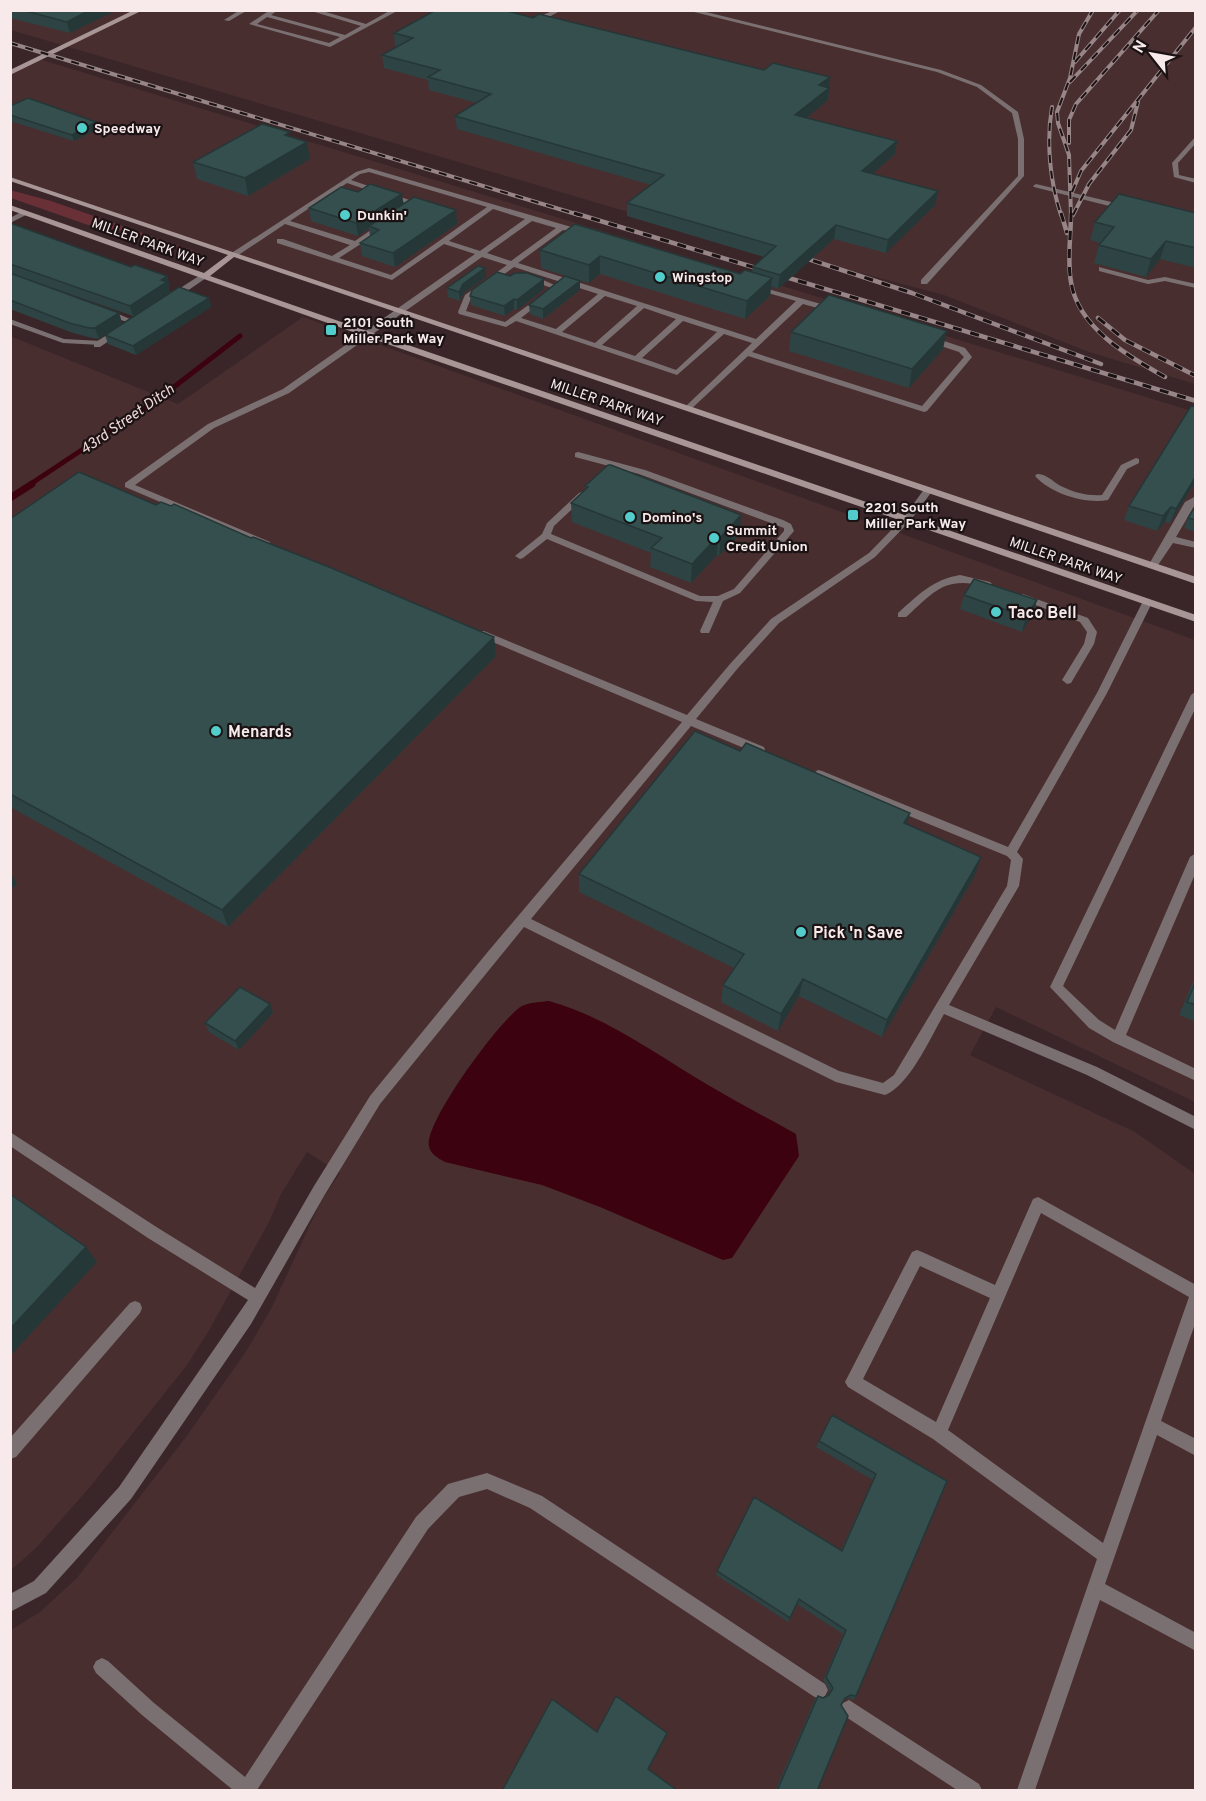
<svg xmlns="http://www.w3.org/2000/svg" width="1206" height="1801" viewBox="0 0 1206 1801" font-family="Overpass,sans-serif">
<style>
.built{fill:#492e30}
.green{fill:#6a3037}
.water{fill:#3d020f}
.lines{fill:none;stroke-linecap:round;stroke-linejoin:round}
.stream-far1{stroke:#3d020f;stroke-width:5}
.stream{stroke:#3d020f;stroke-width:7}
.lane{fill:#7b7071;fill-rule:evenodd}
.street{fill:#7b7071;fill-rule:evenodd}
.secondary{fill:#a89697;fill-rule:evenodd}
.rail-far1-casing{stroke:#978587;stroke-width:4}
.rail-casing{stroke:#978587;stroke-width:4.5}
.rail-far1{stroke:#1b1213;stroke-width:2;stroke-dasharray:8;stroke-linecap:butt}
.rail{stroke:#1b1213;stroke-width:3;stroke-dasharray:9;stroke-linecap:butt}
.wall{fill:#2e4343}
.shaded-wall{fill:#253737}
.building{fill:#354e4e;stroke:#253737;stroke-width:1.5}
.poi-dot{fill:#52cdcc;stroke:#1b1213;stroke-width:2}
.labels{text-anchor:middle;stroke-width:4.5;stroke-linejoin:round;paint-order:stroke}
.far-poi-label{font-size:14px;font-weight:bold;fill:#f8eaeb;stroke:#1b1213;text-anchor:start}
.far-street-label{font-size:14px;fill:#f8eaeb;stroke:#1b1213}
.far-water-label{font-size:15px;font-style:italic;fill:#f0d7d8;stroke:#1b1213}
.poi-label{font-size:16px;font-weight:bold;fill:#f8eaeb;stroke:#1b1213;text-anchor:start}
</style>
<rect width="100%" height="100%" fill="#3a2628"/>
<!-- built -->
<path class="built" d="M 10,11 L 1195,11 L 1195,384 L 1089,352 L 944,295 L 618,209 L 11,30 Z
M 39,59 L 1195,412 L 1195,581 L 11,179 L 11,73 Z
M 303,317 L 1195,640 L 1195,1102 L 996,1007 L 970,1055 L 1135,1132 L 1195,1174 L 1195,1790 L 11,1790 L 11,1630 L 40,1612 L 77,1578 L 186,1437 L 247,1350 L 272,1307 L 321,1201 L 340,1173 L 307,1152 L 281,1194 L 269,1222 L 208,1332 L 187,1365 L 90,1487 L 36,1548 L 11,1570 L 10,336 L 178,404 Z"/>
<!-- green -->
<path class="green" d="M 10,190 L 51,201 L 200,253 L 193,254 L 134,233 L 88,225 L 11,198 Z"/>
<!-- water -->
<path class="water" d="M 549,1001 C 605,1016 659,1056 708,1085 C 737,1102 767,1118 796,1134 L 799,1156 L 732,1258 L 723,1260 L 600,1207 L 542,1185 L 445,1162 C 438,1158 430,1154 429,1146 C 424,1123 501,1018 522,1006 C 530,1002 541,1002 549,1001 Z"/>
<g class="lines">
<!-- stream-far1 -->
<path class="stream-far1" d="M 29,485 L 157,400 L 240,336"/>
<!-- stream -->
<path class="stream" d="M 10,498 L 32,484"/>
<!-- lane -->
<path class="lane" d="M 240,10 L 248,10 L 229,21 L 224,20 Z
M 270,10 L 278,10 L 271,15 L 345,35 L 361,26 L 308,10 L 319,10 L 366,24 L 391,10 L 399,10 L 330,47 L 249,24 ZM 267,17 L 340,37 L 329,43 L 257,24 Z
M 547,10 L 558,12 L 540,22 L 531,20 L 550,12 Z
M 686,10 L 698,10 L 941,70 L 981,85 L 1018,112 L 1024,139 L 1024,176 L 927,284 L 921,284 L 921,280 L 1018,176 L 1018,139 L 1012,113 L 977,87 L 937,72 Z
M 1196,136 L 1196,143 L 1178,163 L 1179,175 L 1196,179 L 1196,183 L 1174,177 L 1172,163 Z
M 369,168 L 585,231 L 586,233 L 582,235 L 563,230 L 518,263 L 756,339 L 796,301 L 754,289 L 754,285 L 835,308 L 835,312 L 832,312 L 803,304 L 752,352 L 922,406 L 964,357 L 959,352 L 926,341 L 926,337 L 932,337 L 965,348 L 972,357 L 927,411 L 924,412 L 748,356 L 689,411 L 685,408 L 686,406 L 752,343 L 724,334 L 677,375 L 516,321 L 506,327 L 459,314 L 458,312 L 465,295 L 507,265 L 482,257 L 289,393 L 214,428 L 135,485 L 270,542 L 270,546 L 264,546 L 125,487 L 125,483 L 208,424 L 283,389 L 475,254 L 444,244 L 392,280 L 277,243 L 277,239 L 283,239 L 332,256 L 350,245 L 285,224 L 237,256 L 230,254 L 356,172 ZM 369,172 L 487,207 L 391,275 L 339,258 L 387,227 L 387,223 L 381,223 L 355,241 L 290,221 L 347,183 L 414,206 L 421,204 L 351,180 L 360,174 ZM 493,209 L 525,219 L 480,251 L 449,241 ZM 532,221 L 556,228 L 511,261 L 487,253 ZM 514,267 L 598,294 L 556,329 L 521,318 L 544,300 L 545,298 L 541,296 L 505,322 L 466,311 L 471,298 ZM 605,296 L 637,306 L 595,343 L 562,332 ZM 644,308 L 676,319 L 635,356 L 602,345 ZM 683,321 L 717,332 L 676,370 L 642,358 Z
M 1036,184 L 1128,206 L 1129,208 L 1125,210 L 1034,187 L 1033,186 Z
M 23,211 L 30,213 L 10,223 L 10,218 Z
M 1099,267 L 1148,280 L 1165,277 L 1196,284 L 1196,288 L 1165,281 L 1148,284 L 1099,271 Z
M 528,276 L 534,276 L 559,287 L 555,289 L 528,280 Z
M 103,310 L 109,310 L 137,322 L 133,324 L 103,314 Z
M 10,319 L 64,339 L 101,341 L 105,343 L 101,345 L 63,343 L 10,324 Z
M 578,452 L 645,470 L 783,520 L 791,524 L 794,531 L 740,593 L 723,601 L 709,633 L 701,633 L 700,631 L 713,602 L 696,601 L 547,539 L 523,558 L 520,559 L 515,556 L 542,534 L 547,523 L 579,493 L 582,492 L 587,495 L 585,497 L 554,526 L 551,534 L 700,596 L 718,596 L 734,589 L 784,531 L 784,528 L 639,474 L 575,457 L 575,453 Z
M 1136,458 L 1139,459 L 1139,463 L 1127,469 L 1108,500 C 1085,504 1051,494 1035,476 L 1037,474 C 1046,473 1054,483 1063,487 C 1075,493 1089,496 1102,495 L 1121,465 Z
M 928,487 L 933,490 L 910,521 L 875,557 L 779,623 L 738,668 L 696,719 L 764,747 L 765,750 L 764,753 L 756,753 L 691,726 L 531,919 L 839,1071 L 883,1083 L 894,1075 L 1007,886 L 1011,860 L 1007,856 L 814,777 L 812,774 L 818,770 L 822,771 L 1008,847 L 1097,693 L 1143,601 L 1151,601 L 1152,603 L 1107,693 L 1017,852 L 1023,859 L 1019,886 L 949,1005 L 1097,1067 L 1196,1117 L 1196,1130 L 1087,1075 L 944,1014 C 931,1037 909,1086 885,1095 L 836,1082 L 524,927 L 380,1104 L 324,1196 L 251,1324 L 131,1499 L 46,1593 L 10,1612 L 10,1594 L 34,1581 L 119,1487 L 248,1300 L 148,1238 L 10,1146 L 10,1132 L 158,1228 L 255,1288 L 314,1186 L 370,1096 L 486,954 L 682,722 L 476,635 L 476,631 L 484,631 L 687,715 L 730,664 L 771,619 L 869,553 L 904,517 L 925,488 Z
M 1196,496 L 1196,503 L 1176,537 L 1196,542 L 1196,548 L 1173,543 L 1156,568 L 1150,568 L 1148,566 L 1185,502 Z
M 960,575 L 990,582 L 992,584 L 987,587 C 945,575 935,591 906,617 L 898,617 L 898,613 C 918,595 934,579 960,575 Z
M 1023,594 L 1088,618 L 1097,632 L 1094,644 L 1071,683 L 1067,684 L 1062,680 L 1084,644 L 1087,632 L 1080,622 L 1020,599 L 1020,595 Z
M 1196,691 L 1196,707 L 1063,986 L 1099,1020 L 1115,1030 L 1190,857 L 1196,853 L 1196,872 L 1126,1035 L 1196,1069 L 1196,1081 L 1113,1042 L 1089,1028 L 1050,987 L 1191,695 Z
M 1038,1197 L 1196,1285 L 1196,1321 L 1161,1421 L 1196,1439 L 1196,1456 L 1157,1435 L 1105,1584 L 1196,1633 L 1196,1651 L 1100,1600 L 1035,1790 L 1017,1790 L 1097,1559 L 933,1439 L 848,1387 L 845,1382 L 912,1252 L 917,1250 L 922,1252 L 995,1285 L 1033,1199 ZM 1041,1213 L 1189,1297 L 1103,1543 L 948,1430 ZM 920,1266 L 990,1298 L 936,1422 L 863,1379 Z
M 135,1301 L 140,1303 L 142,1308 L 140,1313 L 16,1457 L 10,1459 L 10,1438 L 130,1303 Z
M 487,1473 L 542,1496 L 825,1684 L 828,1690 L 825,1696 L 819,1699 L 813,1696 L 530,1508 L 487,1489 L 459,1497 L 428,1529 L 257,1790 L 233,1790 L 142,1715 L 96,1673 L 93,1667 L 96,1661 L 102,1658 L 108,1661 L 154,1703 L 245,1777 L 416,1517 L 448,1484 Z
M 849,1700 L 979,1784 L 982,1790 L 957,1790 L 843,1715 L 840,1709 L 843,1703 Z"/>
<!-- street -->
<path class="street" d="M 202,274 L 209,276 L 174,300 L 168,300 L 168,296 Z
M 115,330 L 122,332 L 100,347 L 94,347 L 94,343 Z"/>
<!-- secondary -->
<path class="secondary" d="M 134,10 L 143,10 L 10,75 L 10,70 Z
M 10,177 L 1196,577 L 1196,584 L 234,257 L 210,276 L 373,333 L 1196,615 L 1196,622 L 367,337 L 10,210 L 10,205 L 204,273 L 228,255 L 10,181 Z"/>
<!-- rail-far1 casing -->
<g class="rail-far1-casing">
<path id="rail-far1" d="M 10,43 L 579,215
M 1075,62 L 1120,10
M 1070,82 L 1138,10
M 1052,107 C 1046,142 1050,182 1061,215
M 1069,143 L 1069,120 L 1076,104 L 1159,10
M 1072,192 L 1081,171 L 1196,27
M 1071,215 L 1069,155 L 1058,123 L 1057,112 L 1070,78 L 1079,34 L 1093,10
M 1073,215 L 1089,184 L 1131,130 L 1138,102"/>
</g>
<!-- rail casing -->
<g class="rail-casing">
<path id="rail" d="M 574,213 L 1196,401
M 1061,213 L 1067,233
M 1071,213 C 1071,236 1067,260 1071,282 C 1078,328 1128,356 1165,377
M 796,255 L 912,293 L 1101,364
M 1098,318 L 1125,340 L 1196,376"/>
</g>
<!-- rail-far1 -->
<use href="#rail-far1" class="rail-far1"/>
<!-- rail -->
<use href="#rail" class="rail"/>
</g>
<!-- wall -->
<path class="wall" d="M 10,10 L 117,10 L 70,33 L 10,18 Z
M 533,18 L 764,70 L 830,77 L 828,100 L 806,118 L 897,141 L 895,154 L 872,174 L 938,191 L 935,205 L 886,253 L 834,239 L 778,289 L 771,286 L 770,296 L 745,319 L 600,274 L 589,283 L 541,268 L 540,250 L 575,224 L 740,274 L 752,272 L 753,267 L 764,257 L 627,216 L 627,203 L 651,185 L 457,129 L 455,116 L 477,103 L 429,90 L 428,80 L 384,68 L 382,55 L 398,47 L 395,46 L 394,33 Z
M 10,106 L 96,122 L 98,129 L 74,141 L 10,121 Z
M 291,137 L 310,159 L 248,196 L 197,179 L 193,162 Z
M 358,192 L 404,204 L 457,224 L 395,267 L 362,256 L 360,243 L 370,236 L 369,229 L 358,236 L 311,221 L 309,208 Z
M 1196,213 L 1196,268 L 1160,259 L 1146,277 L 1094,263 L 1099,245 L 1101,243 L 1090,240 L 1095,222 Z
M 10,223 L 131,267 L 167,276 L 170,287 L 168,287 L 170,292 L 133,316 L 24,278 L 119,313 L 122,323 L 99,339 L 92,338 L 73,333 L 10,309 Z
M 486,277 L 464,293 L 460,301 L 448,297 L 447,288 Z
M 544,289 L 517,310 L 514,309 L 505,316 L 471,305 L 470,296 Z
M 580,290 L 543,319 L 530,314 L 529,305 Z
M 209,298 L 211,307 L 136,355 L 108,344 L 105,335 Z
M 791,332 L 943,349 L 909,388 L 789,351 Z
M 1196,481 L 1170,523 L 1165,522 L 1157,531 L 1124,520 L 1129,506 Z
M 585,486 L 740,534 L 719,556 L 717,555 L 691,583 L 650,567 L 651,553 L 572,522 L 571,503 L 585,490 Z
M 156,505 L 251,538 L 494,637 L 496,656 L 228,927 L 10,807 L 10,519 Z
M 1196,505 L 1196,532 L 1184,528 L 1188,518 Z
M 964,595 L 1037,600 L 1032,615 L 1022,632 L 960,609 Z
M 907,825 L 975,875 L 882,1037 L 799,996 L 778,1031 L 721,1002 L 723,985 L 734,968 L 579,892 L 579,874 Z
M 1196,975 L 1196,1022 L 1179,1015 Z
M 270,1004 L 273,1013 L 239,1050 L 209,1032 L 205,1023 Z
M 819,1441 L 947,1481 L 856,1696 L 853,1700 L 848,1698 L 844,1700 L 841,1705 L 817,1791 L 775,1791 L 815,1699 L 818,1696 L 823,1698 L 827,1695 L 830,1691 L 823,1680 L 843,1634 L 797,1604 L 788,1622 L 716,1575 L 717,1571 L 841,1550 L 873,1480 L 816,1447 Z"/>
<!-- shaded-wall -->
<path class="shaded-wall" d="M 90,10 L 117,10 L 70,33 L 67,22 Z
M 830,77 L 828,100 L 794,128 L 795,115 L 819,85 Z
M 96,122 L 98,129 L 74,141 L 72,135 Z
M 897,141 L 895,154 L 860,185 L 862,171 Z
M 307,142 L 310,159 L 248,196 L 245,178 Z
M 938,191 L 935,205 L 886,253 L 888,240 Z
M 402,194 L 404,207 L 369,226 L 369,229 L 358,236 L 356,223 Z
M 456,210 L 457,224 L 395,267 L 393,253 Z
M 836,225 L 834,239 L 778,289 L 780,275 Z
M 1166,241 L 1160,259 L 1146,277 L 1151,259 Z
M 600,256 L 600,274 L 589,283 L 589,265 Z
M 485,268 L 486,277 L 464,293 L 460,301 L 459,292 L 463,284 Z
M 167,276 L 170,287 L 168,287 L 170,292 L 133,316 L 130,306 L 161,280 Z
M 772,278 L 770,296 L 745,319 L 747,301 Z
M 544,279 L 544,289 L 517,310 L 517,300 Z
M 580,281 L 580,290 L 543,319 L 543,309 Z
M 209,298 L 211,307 L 136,355 L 133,346 Z
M 514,299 L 514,309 L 505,316 L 504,306 Z
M 119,313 L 122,323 L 99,339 L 95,328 Z
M 947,331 L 943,349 L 909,388 L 912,369 Z
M 1196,476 L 1196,481 L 1170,523 L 1176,509 Z
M 1171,507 L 1165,522 L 1157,531 L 1163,516 Z
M 741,515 L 740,534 L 719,556 L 721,537 Z
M 718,536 L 717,555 L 691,583 L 692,564 Z
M 1037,600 L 1032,615 L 1022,632 L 1026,617 Z
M 494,637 L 496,656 L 228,927 L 222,910 Z
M 910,813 L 905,831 L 904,823 Z
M 981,857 L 975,875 L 882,1037 L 887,1020 Z
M 10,872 L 17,884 L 10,890 Z
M 803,979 L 799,996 L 778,1031 L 781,1014 Z
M 270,1004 L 273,1013 L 239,1050 L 235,1041 Z
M 86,1247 L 97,1262 L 10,1356 L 10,1329 Z"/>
<!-- building -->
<path class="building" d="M 22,10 L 90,10 L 67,22 Z
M 436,10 L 504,10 L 533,18 L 539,14 L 764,70 L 773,63 L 830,77 L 819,85 L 829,88 L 795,115 L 897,141 L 862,171 L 938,191 L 888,240 L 836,225 L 780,275 L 753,267 L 776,246 L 627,203 L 664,175 L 455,116 L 491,94 L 428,77 L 440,70 L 382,55 L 413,38 L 394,33 Z
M 28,98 L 96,122 L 72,135 L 10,115 L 10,106 Z
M 262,124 L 290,132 L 285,135 L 307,142 L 245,178 L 193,162 Z
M 370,184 L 402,194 L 356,223 L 309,208 L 341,187 L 358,192 Z
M 1119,194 L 1196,213 L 1196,248 L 1166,241 L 1151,259 L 1099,245 L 1114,227 L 1095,222 Z
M 414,197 L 456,210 L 393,253 L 360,243 L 379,230 L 369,226 Z
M 10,223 L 131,267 L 135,265 L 167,276 L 161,280 L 167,282 L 130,306 L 10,264 Z
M 575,224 L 740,274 L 745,270 L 772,278 L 747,301 L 600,256 L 589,265 L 540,250 Z
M 478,266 L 485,268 L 463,284 L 459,292 L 447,288 Z
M 497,272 L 510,276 L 515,273 L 527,273 L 544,279 L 517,300 L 514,299 L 504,306 L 470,296 L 472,290 Z
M 10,273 L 119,313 L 95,328 L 89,328 L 69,323 L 10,300 Z
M 565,276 L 580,281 L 543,309 L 529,305 Z
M 179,287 L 209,298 L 133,346 L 105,335 Z
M 829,295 L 947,331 L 912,369 L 791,332 Z
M 1191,406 L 1196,407 L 1196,476 L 1176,509 L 1171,507 L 1163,516 L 1129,506 Z
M 608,465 L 611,465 L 741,515 L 721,537 L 718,536 L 692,564 L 651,548 L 662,538 L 571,503 L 588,487 L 585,486 Z
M 79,472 L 156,505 L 161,502 L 171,506 L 174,504 L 251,538 L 253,537 L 329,567 L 494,637 L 222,910 L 10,794 L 10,519 Z
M 1196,505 L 1196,520 L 1188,518 Z
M 974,579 L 1037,600 L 1026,617 L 964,595 Z
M 695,731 L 740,751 L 746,743 L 910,813 L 904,823 L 981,857 L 887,1020 L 803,979 L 781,1014 L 723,985 L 744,954 L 579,874 Z
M 1196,981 L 1196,1005 L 1187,1002 Z
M 240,987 L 270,1004 L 235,1041 L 205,1023 Z
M 10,1194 L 86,1247 L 10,1329 Z
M 832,1415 L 947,1481 L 856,1696 L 851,1695 L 845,1698 L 841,1705 L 848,1716 L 817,1791 L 777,1791 L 818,1696 L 823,1698 L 829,1695 L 833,1688 L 826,1677 L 846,1630 L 799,1599 L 790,1618 L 717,1571 L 754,1497 L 842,1551 L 876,1474 L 819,1441 Z
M 616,1696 L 667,1733 L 648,1769 L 678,1791 L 502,1791 L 552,1699 L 597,1732 Z"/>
<!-- markers -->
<g class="poi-dot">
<circle cx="82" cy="128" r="6"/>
<circle cx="345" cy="215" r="6"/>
<circle cx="660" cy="277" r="6"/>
<rect x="325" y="324" width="12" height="12" rx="3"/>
<rect x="847" y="509" width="12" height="12" rx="3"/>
<circle cx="630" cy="517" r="6"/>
<circle cx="714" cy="538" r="6"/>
<circle cx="996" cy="612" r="6"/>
<circle cx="216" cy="731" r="6"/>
<circle cx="801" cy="932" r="6"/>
</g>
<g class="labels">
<!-- far-poi labels -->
<g class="far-poi-label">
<text x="94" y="133">Speedway</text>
<text x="357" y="220">Dunkin'</text>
<text x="672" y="282">Wingstop</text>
<text x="343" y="327">2101 South<tspan x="343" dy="16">Miller Park Way</tspan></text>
<text x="865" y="512">2201 South<tspan x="865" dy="16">Miller Park Way</tspan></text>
<text x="642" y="522">Domino's</text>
<text x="726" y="535">Summit<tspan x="726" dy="16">Credit Union</tspan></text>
</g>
<!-- far-street labels -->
<g class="far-street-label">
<text transform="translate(148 242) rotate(20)" y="5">MILLER PARK WAY</text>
<text transform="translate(607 402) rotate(19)" y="5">MILLER PARK WAY</text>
<text transform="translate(1066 560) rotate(19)" y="5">MILLER PARK WAY</text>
</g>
<!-- far-water labels -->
<g class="far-water-label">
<text transform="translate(127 419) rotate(-35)" y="5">43rd Street Ditch</text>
</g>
<!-- poi labels -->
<g class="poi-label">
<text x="1008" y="618">Taco Bell</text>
<text x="228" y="737">Menards</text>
<text x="813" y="938">Pick 'n Save</text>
</g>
</g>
<!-- border -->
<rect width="1206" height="1801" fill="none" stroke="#f8eaeb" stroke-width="24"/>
<!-- north arrow -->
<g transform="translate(1152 54) rotate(301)" stroke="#1b1213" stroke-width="4.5" paint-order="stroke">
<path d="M0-4.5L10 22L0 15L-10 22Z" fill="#f8eaeb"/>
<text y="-9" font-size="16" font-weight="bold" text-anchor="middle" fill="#f8eaeb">N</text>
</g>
</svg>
